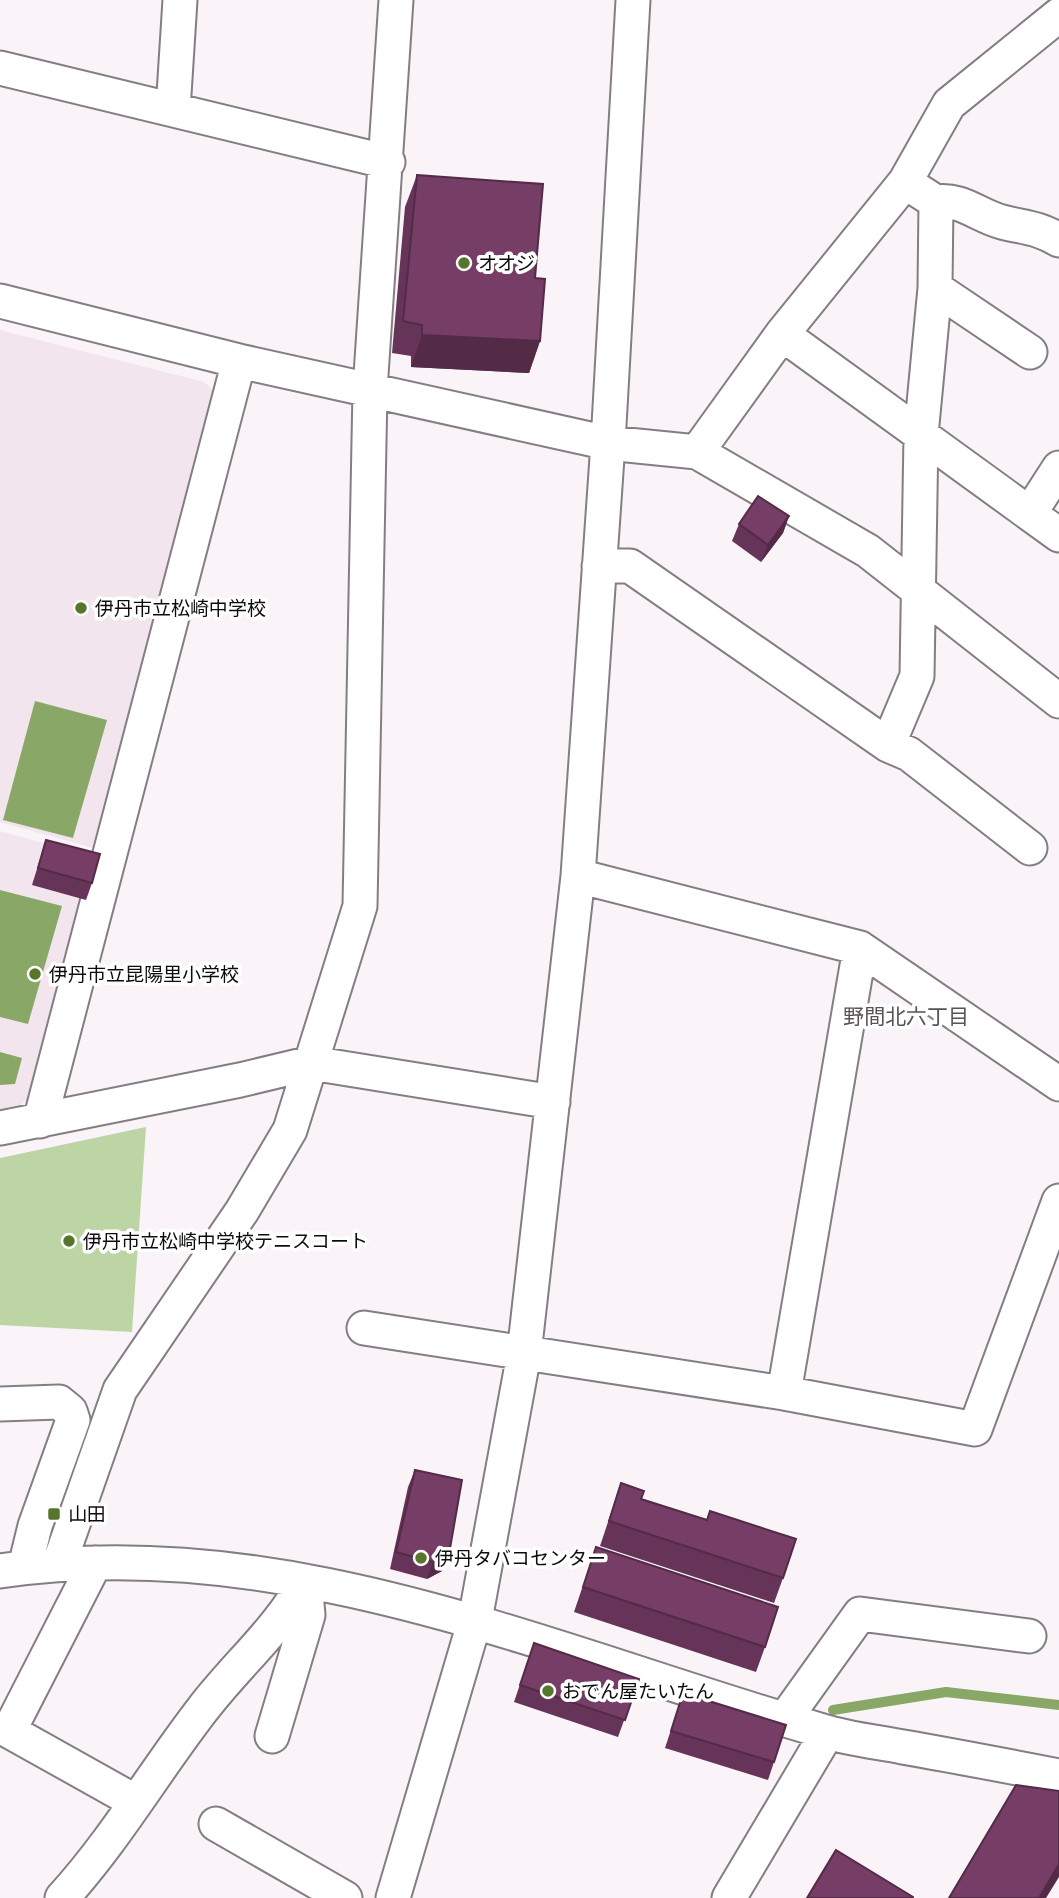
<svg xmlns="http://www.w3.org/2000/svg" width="1059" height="1898" viewBox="0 0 1059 1898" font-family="Lato,'Noto Sans JP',sans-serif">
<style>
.built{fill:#f2e5ee}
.green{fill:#bdd5a5}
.water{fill:#89a867}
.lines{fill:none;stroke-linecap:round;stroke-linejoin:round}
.stream{stroke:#89a867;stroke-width:10}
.minor-casing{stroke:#847e82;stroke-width:37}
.minor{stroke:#fff;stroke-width:33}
.wall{fill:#653458}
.shaded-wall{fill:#532b47}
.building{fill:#763d66;stroke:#532b47;stroke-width:2}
.poi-dot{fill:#57762c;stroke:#fff;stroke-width:2.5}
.labels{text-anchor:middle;stroke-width:7;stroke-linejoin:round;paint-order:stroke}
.poi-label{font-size:19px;fill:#0d0b0d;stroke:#fff;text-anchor:start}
.neighbourhood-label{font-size:21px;fill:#585356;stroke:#fff}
</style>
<rect width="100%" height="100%" fill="#faf4f8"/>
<!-- built -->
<path class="built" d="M 0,330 L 204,382 L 218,395 L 100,850 L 0,822 Z
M 0,831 L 100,859 L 39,1089 L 17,1108 L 0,1111 Z"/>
<!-- green -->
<path class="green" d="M 146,1127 L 132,1332 L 0,1325 L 0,1158 Z"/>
<!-- water -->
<path class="water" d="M 35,701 L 107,720 L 73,838 L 3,820 Z
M 0,890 L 62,906 L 28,1024 L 0,1017 Z
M 0,1052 L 22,1058 L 15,1084 L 0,1085 Z"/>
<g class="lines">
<!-- stream -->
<path class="stream" d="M 833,1710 L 946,1692 L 1059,1705"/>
<!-- minor casing -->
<g class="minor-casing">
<path id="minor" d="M 633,0 L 608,443 L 578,876 L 860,948 L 1059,1084
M 0,68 L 388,162
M 173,110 L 180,0
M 936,202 C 961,198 979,216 1002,222 C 1025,228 1037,227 1059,240
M 935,288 L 1030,352
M 0,301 L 239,361 L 608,443 L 697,452 L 782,334 L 905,182 L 949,104 L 1059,15
M 782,334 L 1059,535
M 697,452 L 868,551 L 1059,701
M 1030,513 L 1059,468
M 599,566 L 630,566 L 888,745 L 909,754 L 1030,848
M 888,745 L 917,676 L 921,435 L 935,288 L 936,202 L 905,182
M 40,1121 L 239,361
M 0,1128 L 240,1080 L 311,1063 L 553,1102
M 364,1328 L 784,1393 L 975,1429 L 1059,1201
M 784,1393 L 860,948
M 0,1404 L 59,1402 L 70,1411 L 73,1420 L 35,1526 L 25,1567
M 95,1563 L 9,1731 L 136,1802
M 59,1564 L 120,1390 L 242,1211 L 290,1130 L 360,906 L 370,390 L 396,0
M 0,1571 C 285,1529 555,1654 823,1731 C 849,1739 877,1742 903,1747 C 955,1756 1007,1766 1059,1776
M 784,1720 L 860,1614 L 1029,1636
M 272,1736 L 308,1615 L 305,1583
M 216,1824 L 345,1898
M 62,1898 C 115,1840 154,1772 202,1710 C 236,1665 279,1630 305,1581
M 393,1898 L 475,1620 L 524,1354 L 578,876
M 729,1898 L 827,1733"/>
</g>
<!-- minor -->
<use href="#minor" class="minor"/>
</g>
<!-- wall -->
<path class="wall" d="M 417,175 L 535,278 L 540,341 L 529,373 L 411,367 L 411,356 L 392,353 L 405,207 Z
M 789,516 L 783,533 L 761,562 L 732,541 L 739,524 Z
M 46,840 L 92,883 L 86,900 L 32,885 Z
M 415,1470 L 449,1554 L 442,1571 L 427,1579 L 390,1569 L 408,1487 Z
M 621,1483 L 641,1499 L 707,1520 L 783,1578 L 774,1603 L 600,1546 Z
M 596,1547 L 765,1647 L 756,1672 L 574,1612 Z
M 534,1643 L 639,1679 L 618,1737 L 514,1702 Z
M 683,1693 L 774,1762 L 768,1780 L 665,1748 Z"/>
<!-- shaded-wall -->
<path class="shaded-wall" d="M 422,335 L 540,341 L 529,373 L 411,367 Z
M 789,516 L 783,533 L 761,562 L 768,545 Z
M 449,1554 L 442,1571 L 427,1579 L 433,1562 Z
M 1059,1864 L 1059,1877 L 1046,1898 L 1039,1898 Z"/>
<!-- building -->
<path class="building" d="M 417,175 L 543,184 L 535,278 L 545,279 L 540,341 L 422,335 L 422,325 L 403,321 Z
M 758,496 L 789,516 L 768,545 L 739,524 Z
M 46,840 L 100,854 L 92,883 L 38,868 Z
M 415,1470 L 462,1480 L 449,1554 L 433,1562 L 396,1552 Z
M 621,1483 L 644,1491 L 641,1499 L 707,1520 L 710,1511 L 796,1539 L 783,1578 L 609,1521 Z
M 596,1547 L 778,1607 L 765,1647 L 583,1587 Z
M 534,1643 L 639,1679 L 625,1720 L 520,1685 Z
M 683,1693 L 786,1725 L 774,1762 L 671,1731 Z
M 1016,1785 L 1059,1791 L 1059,1864 L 1039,1898 L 949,1898 Z
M 836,1850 L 913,1897 L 913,1898 L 807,1898 Z"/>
<!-- markers -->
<g class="poi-dot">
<circle cx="464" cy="263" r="7"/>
<circle cx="81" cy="608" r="7"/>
<circle cx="35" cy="974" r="7"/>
<circle cx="69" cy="1241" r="7"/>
<rect x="47" y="1507" width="14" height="14" rx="3.5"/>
<circle cx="421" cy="1558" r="7"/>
<circle cx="548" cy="1691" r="7"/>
</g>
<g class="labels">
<!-- poi labels -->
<g class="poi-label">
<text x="478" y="270">オオジ</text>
<text x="95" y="615">伊丹市立松崎中学校</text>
<text x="49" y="981">伊丹市立昆陽里小学校</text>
<text x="83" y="1248">伊丹市立松崎中学校テニスコート</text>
<text x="68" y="1521">山田</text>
<text x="435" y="1565">伊丹タバコセンター</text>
<text x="562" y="1698">おでん屋たいたん</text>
</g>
<!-- neighbourhood labels -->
<g class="neighbourhood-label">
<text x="906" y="1024">野間北六丁目</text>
</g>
</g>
</svg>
